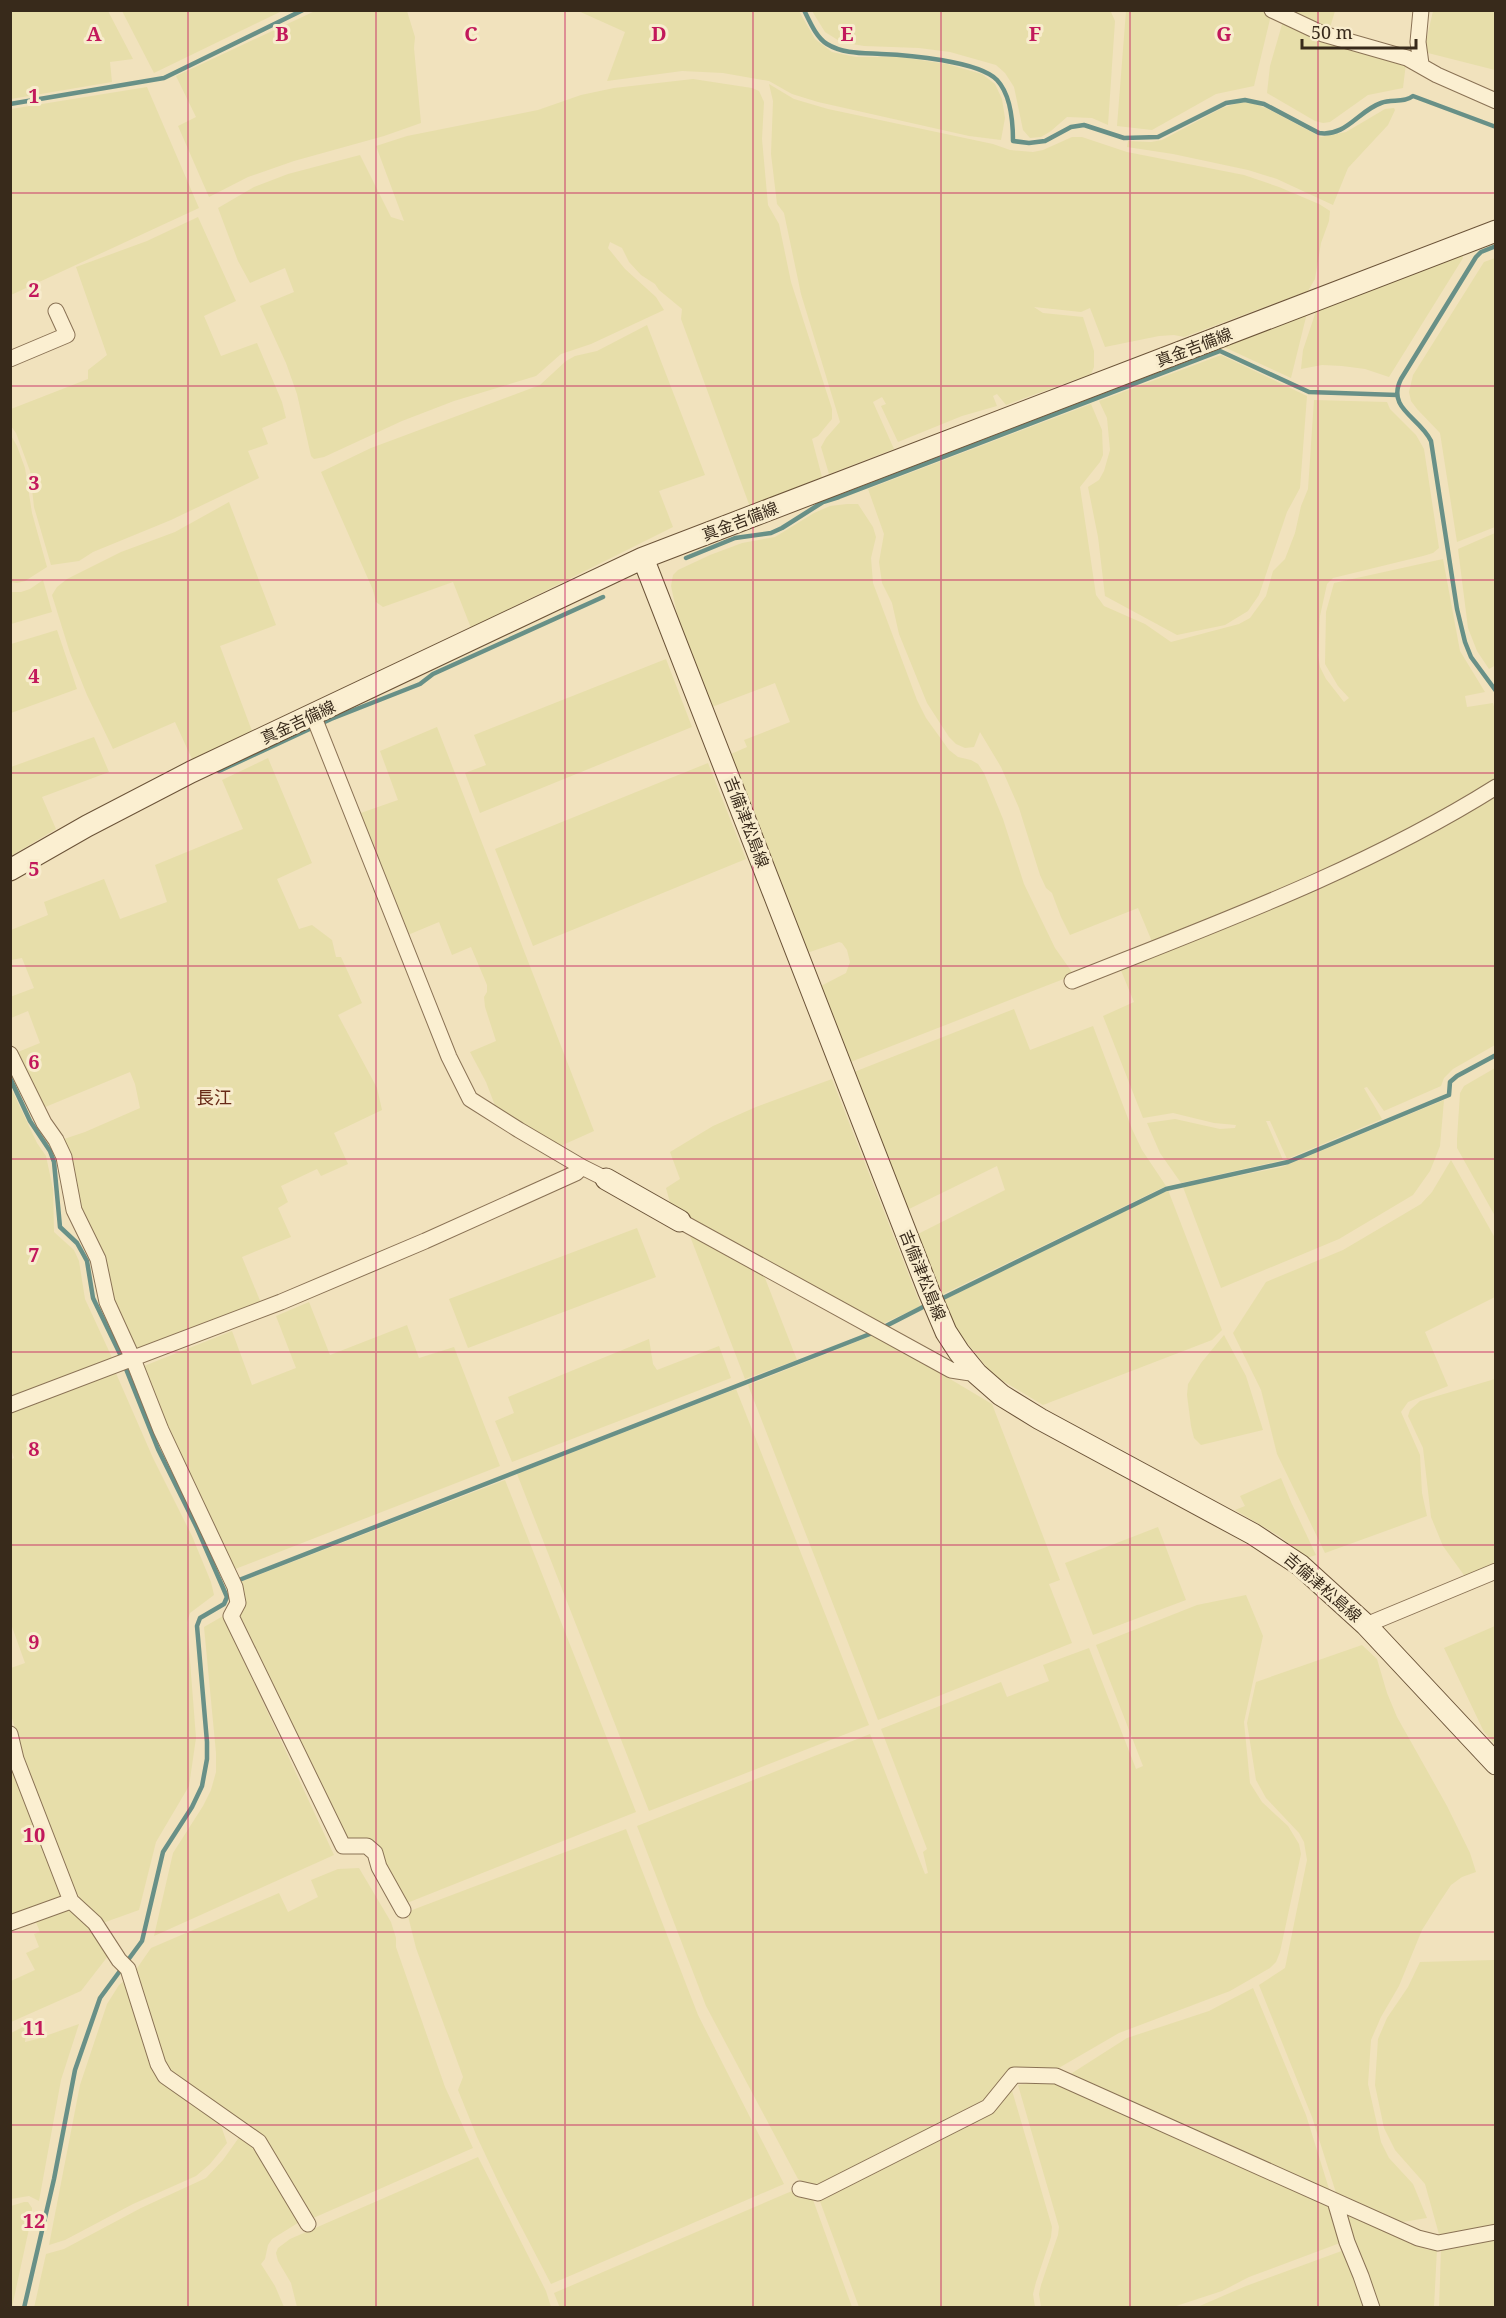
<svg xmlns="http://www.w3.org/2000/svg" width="1506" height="2318" viewBox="0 0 1506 2318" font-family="'Noto Serif','Noto Sans JP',serif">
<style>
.farmland{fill:#e7deaa}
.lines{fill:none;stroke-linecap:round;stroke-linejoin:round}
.stream{stroke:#689087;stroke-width:4.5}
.minor-casing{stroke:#8a7255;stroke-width:17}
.secondary-casing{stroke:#6b5338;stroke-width:23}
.minor{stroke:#fbefd1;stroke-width:15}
.secondary{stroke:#fbefd1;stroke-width:21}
.grid{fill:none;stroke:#c2185b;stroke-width:1.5;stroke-opacity:0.55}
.labels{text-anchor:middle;stroke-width:6;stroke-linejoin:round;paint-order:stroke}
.street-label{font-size:16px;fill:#382a1b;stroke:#f8eccd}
.neighbourhood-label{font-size:18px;fill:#682a17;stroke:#f8eccd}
.grid-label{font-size:20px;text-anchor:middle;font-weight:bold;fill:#c2185b;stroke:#f8eccd;stroke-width:6;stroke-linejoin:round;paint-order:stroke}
</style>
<rect width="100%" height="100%" fill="#f1e2bd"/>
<!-- farmland -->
<path class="farmland" d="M 11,10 L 108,11 L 133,59 L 110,62 L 112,82 L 11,99 Z
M 576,10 L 799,11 L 815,39 L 832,52 L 856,57 L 900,57 L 947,64 L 982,74 L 995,84 L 1002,99 L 1005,118 L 1001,140 L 969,136 L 818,102 L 792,94 L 769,81 L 723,73 L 682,71 L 607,81 L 625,32 Z
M 1103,10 L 1111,12 L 1115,21 L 1108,125 L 1092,118 L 1067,117 L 1051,131 L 1041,137 L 1030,138 L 1023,130 L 1014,87 L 1005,73 L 996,65 L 950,52 L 919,48 L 864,46 L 841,42 L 825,32 L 812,11 Z
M 1263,10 L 1271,15 L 1254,86 L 1216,94 L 1152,130 L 1117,126 L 1126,11 Z
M 122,11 L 282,11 L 154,73 Z
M 315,11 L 407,11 L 415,37 L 414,48 L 421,123 L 384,136 L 294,161 L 248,177 L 209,197 L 178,126 L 196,117 L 176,76 Z
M 1278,11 L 1335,11 L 1329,31 Z
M 1433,11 L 1495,11 L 1495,70 L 1428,53 L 1425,46 Z
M 1283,21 L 1406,63 L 1403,88 L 1368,95 L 1330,122 L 1323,123 L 1315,121 L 1267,93 L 1270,66 Z
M 693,79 L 752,88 L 759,91 L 764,102 L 762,139 L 768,205 L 779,224 L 791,282 L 832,409 L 832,419 L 818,436 L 812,439 L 822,477 L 750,507 L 681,319 L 682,309 L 659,290 L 655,284 L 641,275 L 629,262 L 622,248 L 610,242 L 608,248 L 625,269 L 656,297 L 664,310 L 591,344 L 561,354 L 536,376 L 454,401 L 402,421 L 324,457 L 314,459 L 311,456 L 297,394 L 286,363 L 260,306 L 294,292 L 285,268 L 250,283 L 238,261 L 218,208 L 254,187 L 288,174 L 360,155 L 391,217 L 404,221 L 376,146 L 407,136 L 538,110 L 581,95 L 614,88 Z
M 769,84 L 794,99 L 828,109 L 993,144 L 1010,150 L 1033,152 L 1043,150 L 1072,137 L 1082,137 L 1127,152 L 1244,175 L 1279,187 L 1319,204 L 1330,211 L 1329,221 L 1321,243 L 1315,279 L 1308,291 L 1184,337 L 1174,335 L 1159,336 L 1105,347 L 1090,308 L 1081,312 L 1034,307 L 1043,313 L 1083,317 L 1094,351 L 1094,367 L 1091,374 L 1006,405 L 997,394 L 993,396 L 997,406 L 962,416 L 898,442 L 881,406 L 886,404 L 882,397 L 873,402 L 894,449 L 829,474 L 821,447 L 826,438 L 840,422 L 801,294 L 784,213 L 777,204 L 771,154 L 773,101 Z
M 147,87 L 199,208 L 11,295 L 11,109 Z
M 1249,102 L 1266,108 L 1321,137 L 1346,132 L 1385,109 L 1394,108 L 1395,110 L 1388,125 L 1348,168 L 1333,205 L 1277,179 L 1248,170 L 1173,154 L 1127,147 L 1128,141 L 1151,142 L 1162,140 L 1222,108 L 1238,103 Z
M 198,217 L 236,301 L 204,316 L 221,356 L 257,343 L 282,402 L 286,418 L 262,428 L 268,444 L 248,451 L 259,478 L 171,520 L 93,552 L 79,561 L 51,565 L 34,507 L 30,471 L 16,433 L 11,426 L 11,409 L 88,379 L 88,370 L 107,355 L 76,267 L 147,241 Z
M 1462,254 L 1463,258 L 1389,377 L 1365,369 L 1342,366 L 1322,365 L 1301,369 L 1303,350 L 1316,311 Z
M 1495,258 L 1495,527 L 1457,542 L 1440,433 L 1417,409 L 1411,401 L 1409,392 L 1413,375 L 1484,262 Z
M 1307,313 L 1291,378 L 1222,346 Z
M 647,325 L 705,475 L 659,491 L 673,527 L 471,628 L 453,582 L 383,607 L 376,602 L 373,590 L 321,472 L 371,448 L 540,385 L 566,361 L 575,356 L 597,351 Z
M 1221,355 L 1307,396 L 1300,488 L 1287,512 L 1259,595 L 1248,611 L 1225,625 L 1177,635 L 1105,596 L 1098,537 L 1088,487 L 1099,480 L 1104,471 L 1110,450 L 1107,418 L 1099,401 Z
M 1314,400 L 1387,402 L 1390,409 L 1416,435 L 1424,449 L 1439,548 L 1433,553 L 1423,556 L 1333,578 L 1327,584 L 1320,616 L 1318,656 L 1320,667 L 1326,679 L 1344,702 L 1349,698 L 1338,686 L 1325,664 L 1326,612 L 1334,583 L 1443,559 L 1460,651 L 1485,692 L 1465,696 L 1467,707 L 1493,703 L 1495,710 L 1495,780 L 1443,815 L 1346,861 L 1153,944 L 1138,908 L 1070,935 L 1061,917 L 1052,893 L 1046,888 L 1040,875 L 1019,808 L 1001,767 L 980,732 L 974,747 L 965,748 L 956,744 L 949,737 L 927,703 L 899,634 L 892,603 L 882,583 L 879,562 L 884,534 L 868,489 L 1091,404 L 1102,430 L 1103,455 L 1100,462 L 1080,487 L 1096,595 L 1104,606 L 1145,624 L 1171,642 L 1239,624 L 1250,618 L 1266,596 L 1273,571 L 1285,559 L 1295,533 L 1301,506 L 1308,489 Z
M 10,434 L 17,446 L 25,468 L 32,513 L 47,567 L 25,581 L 17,583 L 10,582 Z
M 229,502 L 276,625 L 220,646 L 252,731 L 192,759 L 175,722 L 113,749 L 87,695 L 70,653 L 52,595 L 57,587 L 67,579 L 121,552 L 175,532 Z
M 847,504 L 858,504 L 873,527 L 876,537 L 871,558 L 873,583 L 917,700 L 926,718 L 949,750 L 958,757 L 971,760 L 978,764 L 984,773 L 1003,819 L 1024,884 L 1055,948 L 1074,975 L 848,1063 L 819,987 L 846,973 L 850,962 L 847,950 L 842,943 L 839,942 L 807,953 L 731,754 L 747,747 L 744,740 L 790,722 L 775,683 L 712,707 L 679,623 L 671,586 L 673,575 L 678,570 L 710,555 L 742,543 L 775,537 L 814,513 L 830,506 Z
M 1495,533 L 1496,665 L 1489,669 L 1477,651 L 1468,628 L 1458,549 Z
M 43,580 L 52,612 L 11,624 L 11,592 L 21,592 L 30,589 Z
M 57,630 L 77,689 L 11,713 L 11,644 Z
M 666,659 L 692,727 L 480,813 L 465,773 L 486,765 L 474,735 Z
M 437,727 L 594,1131 L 556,1148 L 499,1116 L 486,1082 L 470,1052 L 496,1041 L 485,1007 L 484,997 L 487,992 L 487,985 L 471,947 L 452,955 L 439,922 L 403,937 L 355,815 L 398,800 L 380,751 Z
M 94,737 L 109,772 L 42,797 L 56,829 L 11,856 L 11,767 Z
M 268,758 L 312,863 L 277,879 L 299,929 L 312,925 L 332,940 L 336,957 L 341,957 L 362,1003 L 338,1015 L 377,1088 L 382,1110 L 334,1133 L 348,1164 L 321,1176 L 317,1169 L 281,1186 L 288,1202 L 278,1208 L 291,1237 L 242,1257 L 261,1303 L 136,1352 L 77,1209 L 58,1141 L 85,1132 L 140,1108 L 135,1084 L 130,1072 L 38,1110 L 13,1054 L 40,1043 L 28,1011 L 11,1018 L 10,997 L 34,988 L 22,958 L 11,960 L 11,930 L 48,915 L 44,902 L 104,879 L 120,919 L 167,902 L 155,865 L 243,829 L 222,780 Z
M 708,763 L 746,859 L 533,946 L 495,849 Z
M 1495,794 L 1495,1045 L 1453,1069 L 1444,1078 L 1441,1086 L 1384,1111 L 1367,1087 L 1364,1088 L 1382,1119 L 1287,1159 L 1270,1121 L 1266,1121 L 1283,1160 L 1181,1183 L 1160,1153 L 1147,1123 L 1175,1119 L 1220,1129 L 1235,1128 L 1236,1125 L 1214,1123 L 1173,1113 L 1143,1118 L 1103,1016 L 1134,1002 L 1120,968 Z
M 1014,1009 L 1030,1050 L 1093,1026 L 1132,1129 L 1142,1150 L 1166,1186 L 939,1296 L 916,1235 L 1005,1190 L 997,1166 L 907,1210 L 854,1072 Z
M 1495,1068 L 1495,1216 L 1461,1155 L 1457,1148 L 1457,1139 L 1460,1093 L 1464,1086 Z
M 832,1079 L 921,1306 L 880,1325 L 672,1210 L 666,1188 L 680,1179 L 670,1152 L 713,1126 L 756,1107 Z
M 10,1086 L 37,1143 L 46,1156 L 53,1189 L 54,1232 L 74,1250 L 79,1261 L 85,1299 L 114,1362 L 10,1401 Z
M 1444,1100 L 1440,1146 L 1430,1171 L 1413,1195 L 1339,1239 L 1221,1288 L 1183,1187 L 1282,1167 Z
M 1451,1160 L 1495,1238 L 1495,1297 L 1425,1332 L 1448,1386 L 1408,1402 L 1401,1412 L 1420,1455 L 1422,1493 L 1427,1516 L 1325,1553 L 1277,1454 L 1261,1390 L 1233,1333 L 1266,1282 L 1343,1250 L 1421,1204 L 1432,1192 Z
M 1168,1190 L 1222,1330 L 1212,1340 L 1043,1405 L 993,1375 L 959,1333 L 942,1301 Z
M 637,1228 L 656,1277 L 468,1348 L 449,1299 Z
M 688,1231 L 763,1273 L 797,1360 L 745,1379 Z
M 309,1302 L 330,1355 L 407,1325 L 419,1358 L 454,1347 L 500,1466 L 230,1571 L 139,1368 L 232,1331 L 252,1385 L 296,1368 L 276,1316 Z
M 876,1334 L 942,1371 L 940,1373 L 992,1404 L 1060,1580 L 1049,1584 L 1072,1643 L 878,1720 L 748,1385 Z
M 1224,1335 L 1246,1376 L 1263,1430 L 1201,1445 L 1194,1438 L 1191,1426 L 1187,1395 L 1188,1384 L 1201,1363 Z
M 649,1339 L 653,1364 L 657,1370 L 719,1346 L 731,1378 L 512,1462 L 495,1421 L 514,1413 L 508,1397 Z
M 115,1371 L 153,1458 L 192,1536 L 211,1582 L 214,1595 L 190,1613 L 187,1622 L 196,1738 L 189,1786 L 156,1842 L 139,1910 L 100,1924 L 76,1899 L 21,1757 L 19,1741 L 11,1715 L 11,1668 L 25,1663 L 11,1624 L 10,1460 L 14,1458 L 11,1449 L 11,1411 Z
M 1495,1379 L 1495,1566 L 1466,1578 L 1443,1546 L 1431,1517 L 1423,1448 L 1408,1416 L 1410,1410 L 1420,1401 Z
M 736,1389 L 869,1725 L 649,1811 L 517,1474 Z
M 1281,1478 L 1291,1502 L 1316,1555 L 1307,1558 L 1279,1536 L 1235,1510 L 1245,1506 L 1240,1496 Z
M 505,1480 L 636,1812 L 402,1905 L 378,1850 L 345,1843 L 235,1625 L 235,1584 Z
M 1158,1527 L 1186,1600 L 1093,1635 L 1065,1563 Z
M 1246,1595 L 1263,1636 L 1244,1722 L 1250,1783 L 1262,1802 L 1288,1826 L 1299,1844 L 1301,1854 L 1280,1952 L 1276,1962 L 1270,1968 L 1230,1991 L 1119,2033 L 1057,2069 L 1013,2071 L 986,2100 L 823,2183 L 809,2185 L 798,2179 L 706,2006 L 637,1826 L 870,1734 L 925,1874 L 928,1873 L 923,1852 L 927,1849 L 881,1729 L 1001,1682 L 1007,1697 L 1049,1681 L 1043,1665 L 1089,1648 L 1136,1769 L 1143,1766 L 1096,1645 L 1197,1605 Z
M 223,1616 L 334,1855 L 154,1936 L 173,1853 L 203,1806 L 211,1790 L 216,1772 L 216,1753 L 204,1627 Z
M 1495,1626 L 1495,1744 L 1484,1732 L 1444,1648 Z
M 1362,1645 L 1377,1659 L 1387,1693 L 1397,1717 L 1447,1806 L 1470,1853 L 1476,1872 L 1462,1877 L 1451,1885 L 1441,1900 L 1422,1930 L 1399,1986 L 1381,2017 L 1371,2040 L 1368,2084 L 1381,2142 L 1389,2158 L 1413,2184 L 1427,2218 L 1397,2223 L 1337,2196 L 1312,2117 L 1259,1985 L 1285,1968 L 1307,1860 L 1304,1842 L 1299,1833 L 1266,1798 L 1256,1780 L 1247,1723 L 1256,1682 Z
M 14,1764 L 64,1901 L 10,1920 L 10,1766 Z
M 626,1829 L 698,2015 L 784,2184 L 551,2284 L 503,2192 L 477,2137 L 458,2090 L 463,2077 L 416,1948 L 407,1912 Z
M 359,1868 L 391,1922 L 396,1938 L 396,1947 L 445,2087 L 473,2148 L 311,2219 L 267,2149 L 165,2072 L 133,1974 L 151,1948 L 279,1893 L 288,1912 L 318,1897 L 311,1880 L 338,1869 Z
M 72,1909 L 90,1927 L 108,1956 L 81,1991 L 11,2022 L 11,1981 L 35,1970 L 26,1953 L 39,1947 L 34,1934 L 40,1932 L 35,1920 L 58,1911 Z
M 1495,1960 L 1495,2226 L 1440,2238 L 1425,2184 L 1395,2150 L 1384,2128 L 1375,2085 L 1378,2039 L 1387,2018 L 1408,1987 L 1420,1962 Z
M 128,1978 L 155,2061 L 218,2117 L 227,2143 L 210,2164 L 196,2176 L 133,2204 L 65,2240 L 49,2245 L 80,2085 L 107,2004 L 119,1985 Z
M 1253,1988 L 1306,2115 L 1330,2192 L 1069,2075 L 1127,2038 L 1209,2011 Z
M 79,2024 L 61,2080 L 39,2201 L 29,2196 L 11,2199 L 11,2033 L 27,2025 L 25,2042 L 37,2039 Z
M 1049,2080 L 1334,2207 L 1340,2243 L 1249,2277 L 1222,2291 L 1173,2307 L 1041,2307 L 1039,2294 L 1041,2285 L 1058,2235 L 1059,2227 L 1018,2085 Z
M 1011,2087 L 1052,2227 L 1051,2237 L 1036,2282 L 1033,2294 L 1035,2307 L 859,2307 L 818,2196 L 845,2188 L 858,2182 Z
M 248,2135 L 301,2221 L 272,2239 L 268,2245 L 265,2259 L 261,2264 L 275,2286 L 284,2307 L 34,2308 L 46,2254 L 64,2249 L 141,2208 L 206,2178 L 223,2160 L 240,2136 Z
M 478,2157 L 546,2291 L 551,2307 L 297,2307 L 291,2283 L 278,2261 L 276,2253 L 278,2248 L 290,2239 Z
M 792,2191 L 812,2197 L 852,2307 L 560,2308 L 554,2293 Z
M 24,2202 L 28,2202 L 32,2208 L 32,2215 L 12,2307 L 11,2307 L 11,2206 Z
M 1343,2211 L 1428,2250 L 1437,2249 L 1434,2307 L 1374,2307 Z
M 1495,2237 L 1495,2307 L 1439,2308 L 1441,2249 Z
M 1347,2249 L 1368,2308 L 1195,2308 L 1246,2286 Z"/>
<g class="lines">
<!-- stream -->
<path class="stream" d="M 804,10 C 810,22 816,37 827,44 C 843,54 864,53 881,54 C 908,55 979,61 997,80 C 1011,95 1013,121 1013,141 L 1029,143 L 1045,141 L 1071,127 L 1084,125 L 1124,138 L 1158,137 L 1226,103 L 1245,100 L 1264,104 L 1319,133 C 1346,137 1358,111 1381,103 C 1392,99 1404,103 1413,96 L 1496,127
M 10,104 L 164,78 L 303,10
M 1496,246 L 1481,252 L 1476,257 L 1401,379 C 1386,409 1420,417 1431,441 L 1457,609 L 1465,642 L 1471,657 L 1496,691
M 686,558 L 735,538 L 771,533 L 782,528 L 823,502 L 839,497 L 1220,351 L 1309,392 L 1397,395
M 219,771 L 331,719 L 420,684 L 433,674 L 603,597
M 10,1078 L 30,1121 L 50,1151 L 54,1162 L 60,1227 L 77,1243 L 87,1261 L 93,1298 L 120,1354 L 158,1449 L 197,1528 L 227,1597 L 224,1604 L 200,1618 L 197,1626 L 207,1742 L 207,1759 L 202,1786 L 192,1807 L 163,1852 L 142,1941 L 100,1998 L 75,2070 L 54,2179 L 24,2308
M 941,1299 L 1166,1189 L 1288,1162 L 1449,1095 L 1450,1082 L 1457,1076 L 1496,1055
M 882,1328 L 923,1307
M 234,1582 L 875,1332"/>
<!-- minor casing -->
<g class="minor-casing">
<path id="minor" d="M 1272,10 L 1323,34 L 1407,58 L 1437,75 L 1496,101
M 1421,10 L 1418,42 L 1421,64
M 10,359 L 67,335 L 56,311
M 313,715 L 449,1057 L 470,1099 L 519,1130 L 582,1167 L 606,1179
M 1072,981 C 1215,924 1364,870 1496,787
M 10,1054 L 44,1123 L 56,1140 L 64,1157 L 74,1210 L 98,1259 L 107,1302 L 133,1359 L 161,1430 L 235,1587 L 238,1603 L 231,1616 L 343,1846 L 367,1846 L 375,1853 L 379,1867 L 403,1910
M 680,1221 L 951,1370 L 977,1374
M 10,1405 L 281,1302 L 425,1241 L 576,1173 L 582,1167
M 1366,1625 L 1496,1571
M 10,1734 L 16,1759 L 10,1761
M 16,1759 L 71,1901
M 10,1923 L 71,1901 L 95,1923 L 119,1960 L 128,1969 L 158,2064 L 165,2076 L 259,2142 L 308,2224
M 800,2189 L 818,2193 L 988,2107 L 1014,2075 L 1056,2076 L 1418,2238 L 1438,2243 L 1496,2232
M 1335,2201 L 1347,2242 L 1361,2276 L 1372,2308"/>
</g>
<!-- secondary casing -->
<g class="secondary-casing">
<path id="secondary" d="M 643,558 L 929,1292 L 946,1332 L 959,1352 L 977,1374 L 1001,1395 L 1040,1419 L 1253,1534 L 1300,1565 L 1366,1625 L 1496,1764
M 10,870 L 87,826 L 191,772 L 643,558 L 1496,231
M 606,1179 L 680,1221"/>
</g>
<!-- minor -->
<use href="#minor" class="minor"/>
<!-- secondary -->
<use href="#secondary" class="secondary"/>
</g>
<!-- grid -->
<path class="grid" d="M 188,10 L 188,2308M 376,10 L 376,2308M 565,10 L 565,2308M 753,10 L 753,2308M 941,10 L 941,2308M 1130,10 L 1130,2308M 1318,10 L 1318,2308M 10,193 L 1496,193M 10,386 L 1496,386M 10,580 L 1496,580M 10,773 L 1496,773M 10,966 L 1496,966M 10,1159 L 1496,1159M 10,1352 L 1496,1352M 10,1545 L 1496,1545M 10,1738 L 1496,1738M 10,1932 L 1496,1932M 10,2125 L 1496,2125"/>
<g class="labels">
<!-- street labels -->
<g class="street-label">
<text transform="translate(1194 347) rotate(-21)" y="6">真金吉備線</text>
<text transform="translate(740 521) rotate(-21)" y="6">真金吉備線</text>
<text transform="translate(298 722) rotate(-25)" y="6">真金吉備線</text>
<text transform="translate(747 822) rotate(69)" y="6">吉備津松島線</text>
<text transform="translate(923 1275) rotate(68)" y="6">吉備津松島線</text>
<text transform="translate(1323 1587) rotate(41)" y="6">吉備津松島線</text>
</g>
<!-- neighbourhood labels -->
<g class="neighbourhood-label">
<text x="214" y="1104">長江</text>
</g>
</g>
<g class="grid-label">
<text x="94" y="41">A</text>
<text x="282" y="41">B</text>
<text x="471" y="41">C</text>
<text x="659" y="41">D</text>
<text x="847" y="41">E</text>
<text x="1035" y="41">F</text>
<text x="1224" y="41">G</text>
<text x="34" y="103">1</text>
<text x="34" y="297">2</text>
<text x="34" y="490">3</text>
<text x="34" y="683">4</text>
<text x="34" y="876">5</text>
<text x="34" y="1069">6</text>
<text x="34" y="1262">7</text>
<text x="34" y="1456">8</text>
<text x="34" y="1649">9</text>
<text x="34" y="1842">10</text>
<text x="34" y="2035">11</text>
<text x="34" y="2228">12</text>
</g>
<!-- border -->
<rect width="1506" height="2318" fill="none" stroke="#382a1b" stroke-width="24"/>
<!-- scale -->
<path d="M1302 39v9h114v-9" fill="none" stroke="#382a1b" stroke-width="3"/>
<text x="1311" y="39" font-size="18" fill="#382a1b" stroke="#f8eccd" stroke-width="4.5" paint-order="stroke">50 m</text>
</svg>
